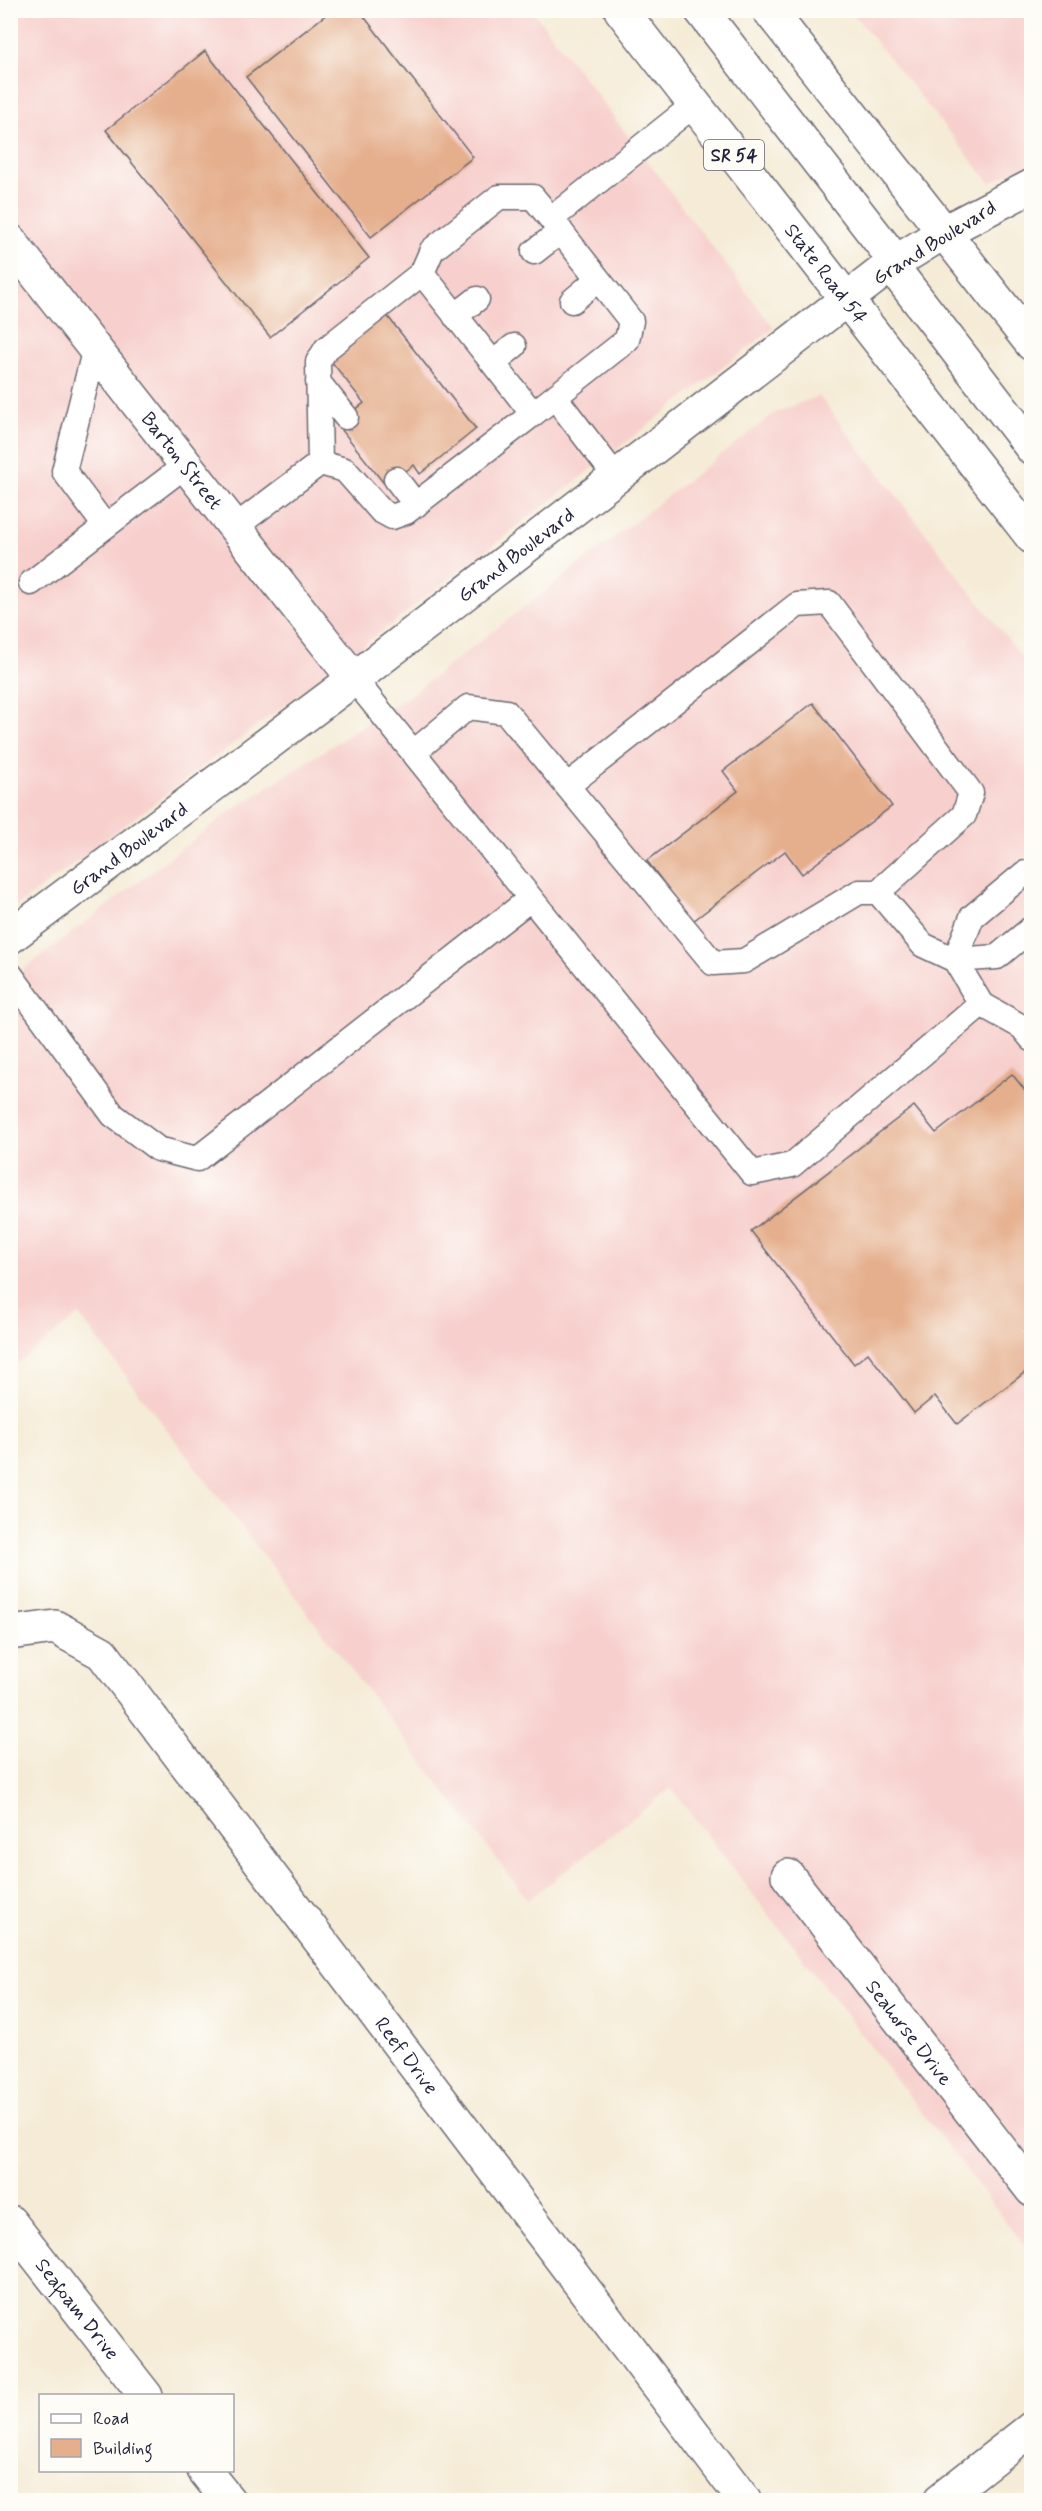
<svg xmlns="http://www.w3.org/2000/svg" width="1042" height="2511" viewBox="0 0 1042 2511" font-family="Mynerve,sans-serif">
<style>
.built{fill:#f7d0cd}
.building{fill:#e5ae8c}
.lines{fill:none;stroke-linecap:round;stroke-linejoin:round}
.service-casing{stroke:#6c6871;stroke-width:27}
.minor-casing{stroke:#6c6871;stroke-width:36}
.tertiary-casing{stroke:#6c6871;stroke-width:36}
.secondary-casing{stroke:#6c6871;stroke-width:36}
.primary-casing{stroke:#6c6871;stroke-width:36}
.service{stroke:#fff;stroke-width:24}
.minor{stroke:#fff;stroke-width:33}
.tertiary{stroke:#fff;stroke-width:33}
.secondary{stroke:#fff;stroke-width:33}
.primary{stroke:#fff;stroke-width:33}
.labels{text-anchor:middle;stroke-width:6;stroke-linejoin:round;paint-order:stroke}
.shield{fill:#fdfcf7;stroke:#646373;stroke-width:1.5}
.shield-label{font-size:18px;font-weight:bold;fill:#22223b}
.street-label{font-size:20px;fill:#22223b;stroke:#fdfcf7}
</style>
<rect width="100%" height="100%" fill="#fdfcf7"/>
<filter id="ink" filterUnits="userSpaceOnUse"><feTurbulence type="fractalNoise" baseFrequency=".0167" numOctaves="2"/><feDisplacementMap in="SourceGraphic" scale="12" xChannelSelector="R" yChannelSelector="G"/><feConvolveMatrix kernelMatrix="1 2 1 2 8 2 1 2 1" color-interpolation-filters="sRGB"/></filter>
<filter id="wash" filterUnits="userSpaceOnUse"><feTurbulence type="fractalNoise" baseFrequency=".008" numOctaves="4" result="noise"/><feDisplacementMap in="SourceGraphic" scale="24" xChannelSelector="R" yChannelSelector="G"/><feGaussianBlur stdDeviation="1.35" result="paint"/><feColorMatrix in="noise" values="0 0 0 0 0 0 0 0 0 0 0 0 0 0 0 0 0 1.4 0 .05"/><feComposite in="paint" operator="in"/></filter>
<g filter="url(#wash)">
<rect width="100%" height="100%" fill="#f5ebd6"/>
<!-- built -->
<path class="built" d="M 11,11 L 533,11 L 774,328 L 342,662 L 11,911 Z
M 851,11 L 1031,11 L 1031,163 L 990,183 Z
M 819,396 L 1031,669 L 1031,2254 L 671,1788 L 528,1900 L 79,1315 L 11,1368 L 11,979 L 231,811 L 412,694 L 775,413 Z"/>
<g id="blocks">
<!-- building -->
<path class="building" d="M 332,10 L 359,10 L 473,157 L 371,237 L 246,77 Z
M 205,51 L 369,258 L 270,337 L 106,130 Z
M 385,313 L 476,429 L 420,474 L 414,465 L 386,486 L 337,424 L 364,403 L 328,357 Z
M 813,703 L 892,806 L 802,874 L 785,851 L 693,921 L 647,861 L 738,791 L 723,771 Z
M 1012,1074 L 1032,1099 L 1032,1323 L 1024,1329 L 1032,1339 L 1032,1367 L 957,1424 L 935,1396 L 914,1413 L 868,1353 L 854,1364 L 751,1231 L 914,1106 L 936,1133 Z"/>
</g>
</g>
<g filter="url(#ink)">
<use href="#blocks" fill-opacity="0" stroke="#6c6871" stroke-width="1.5"/>
<g class="lines">
<!-- service casing -->
<g class="service-casing">
<path id="service" d="M 551,219 L 631,321 L 627,340 L 533,414 L 422,273 L 432,250 L 499,197 L 533,197 L 551,219 L 695,104
M 534,252 L 561,231
M 572,301 L 598,279
M 455,316 L 477,299
M 95,348 L 64,471 L 105,526
M 493,363 L 514,346
M 318,382 L 346,417
M 555,397 L 616,477
M 320,463 L 345,470 L 381,511 L 392,517 L 406,512 L 533,414
M 320,463 L 318,362 L 326,349 L 422,273
M 396,479 L 416,505
M 235,527 L 320,463
M 31,583 L 186,465
M 354,679 L 752,1173 L 792,1165 L 981,1004 L 1022,1027 L 1032,1039
M 413,753 L 468,707 L 506,712 L 713,963 L 744,961 L 859,892 L 878,892 L 964,815 L 971,793 L 829,603 L 797,605 L 567,786
M 1032,873 L 1025,873 L 972,917 L 955,960 L 997,957 L 1032,928
M 878,892 L 923,945 L 955,960 L 981,1004
M 10,974 L 113,1115 L 158,1149 L 197,1159 L 530,899"/>
</g>
<!-- minor casing -->
<g class="minor-casing">
<g id="minor">
<path id="s1" d="M 10,241 L 354,679"/>
<path id="s2" d="M 10,1633 L 55,1627 L 102,1653 L 744,2500"/>
<path id="s3" d="M 788,1876 L 1032,2190"/>
<path id="s4" d="M 10,2222 L 146,2396"/>
<path d="M 204,2470 L 228,2500"/>
<path d="M 940,2500 L 1032,2428"/>
</g>
</g>
<!-- tertiary casing -->
<g class="tertiary-casing">
<path id="tertiary" d="M 944,232 L 1032,186"/>
</g>
<!-- secondary casing -->
<g class="secondary-casing">
<g id="secondary">
<path id="s5" d="M 10,937 L 354,679 L 891,265 L 944,232"/>
</g>
</g>
<!-- primary casing -->
<g class="primary-casing">
<g id="primary">
<path id="s6" d="M 621,10 L 1032,537"/>
<path d="M 701,10 L 896,262"/>
<path d="M 769,10 L 1032,344"/>
<path d="M 891,265 L 1032,448"/>
</g>
</g>
<!-- service -->
<use href="#service" class="service"/>
<!-- minor -->
<use href="#minor" class="minor"/>
<!-- tertiary -->
<use href="#tertiary" class="tertiary"/>
<!-- secondary -->
<use href="#secondary" class="secondary"/>
<!-- primary -->
<use href="#primary" class="primary"/>
</g>
</g>
<g class="labels">
<!-- shield labels -->
<rect class="shield" x="704" y="140" width="60" height="30" rx="4.5"/>
<g class="shield-label">
<text x="734" y="161">SR 54</text>
</g>
<!-- street labels -->
<g class="street-label">
<text transform="translate(934 242) rotate(-32)" y="7">Grand Boulevard</text>
<text dy="7" stroke="none"><textPath href="#s6" startOffset="334">State Road 54</textPath></text>
<text dy="7" stroke="none"><textPath href="#s1" startOffset="279">Barton Street</textPath></text>
<text dy="7" stroke="none"><textPath href="#s5" startOffset="634">Grand Boulevard</textPath></text>
<text dy="7" stroke="none"><textPath href="#s5" startOffset="148">Grand Boulevard</textPath></text>
<text dy="7" stroke="none"><textPath href="#s3" startOffset="198">Seahorse Drive</textPath></text>
<text dy="7" stroke="none"><textPath href="#s2" startOffset="604">Reef Drive</textPath></text>
<text dy="7" stroke="none"><textPath href="#s4" startOffset="110">Seafoam Drive</textPath></text>
</g>
</g>
<!-- margin -->
<rect width="1042" height="2511" fill="none" stroke="#fdfcf7" stroke-width="36"/>
<!-- legend -->
<rect x="39" y="2394" width="195" height="78" fill="#fdfcf7" stroke="#a5a5ac" stroke-width="1.5"/>
<rect x="51" y="2414" width="30" height="9" fill="#ffffff" stroke="#a5a5ac" stroke-width="1.5"/>
<text x="93" y="2424" font-size="18" fill="#22223b">Road</text>
<rect x="51" y="2439" width="30" height="18" fill="#e5ae8c" stroke="#a5a5ac" stroke-width="1.5"/>
<text x="93" y="2454" font-size="18" fill="#22223b">Building</text>
</svg>
